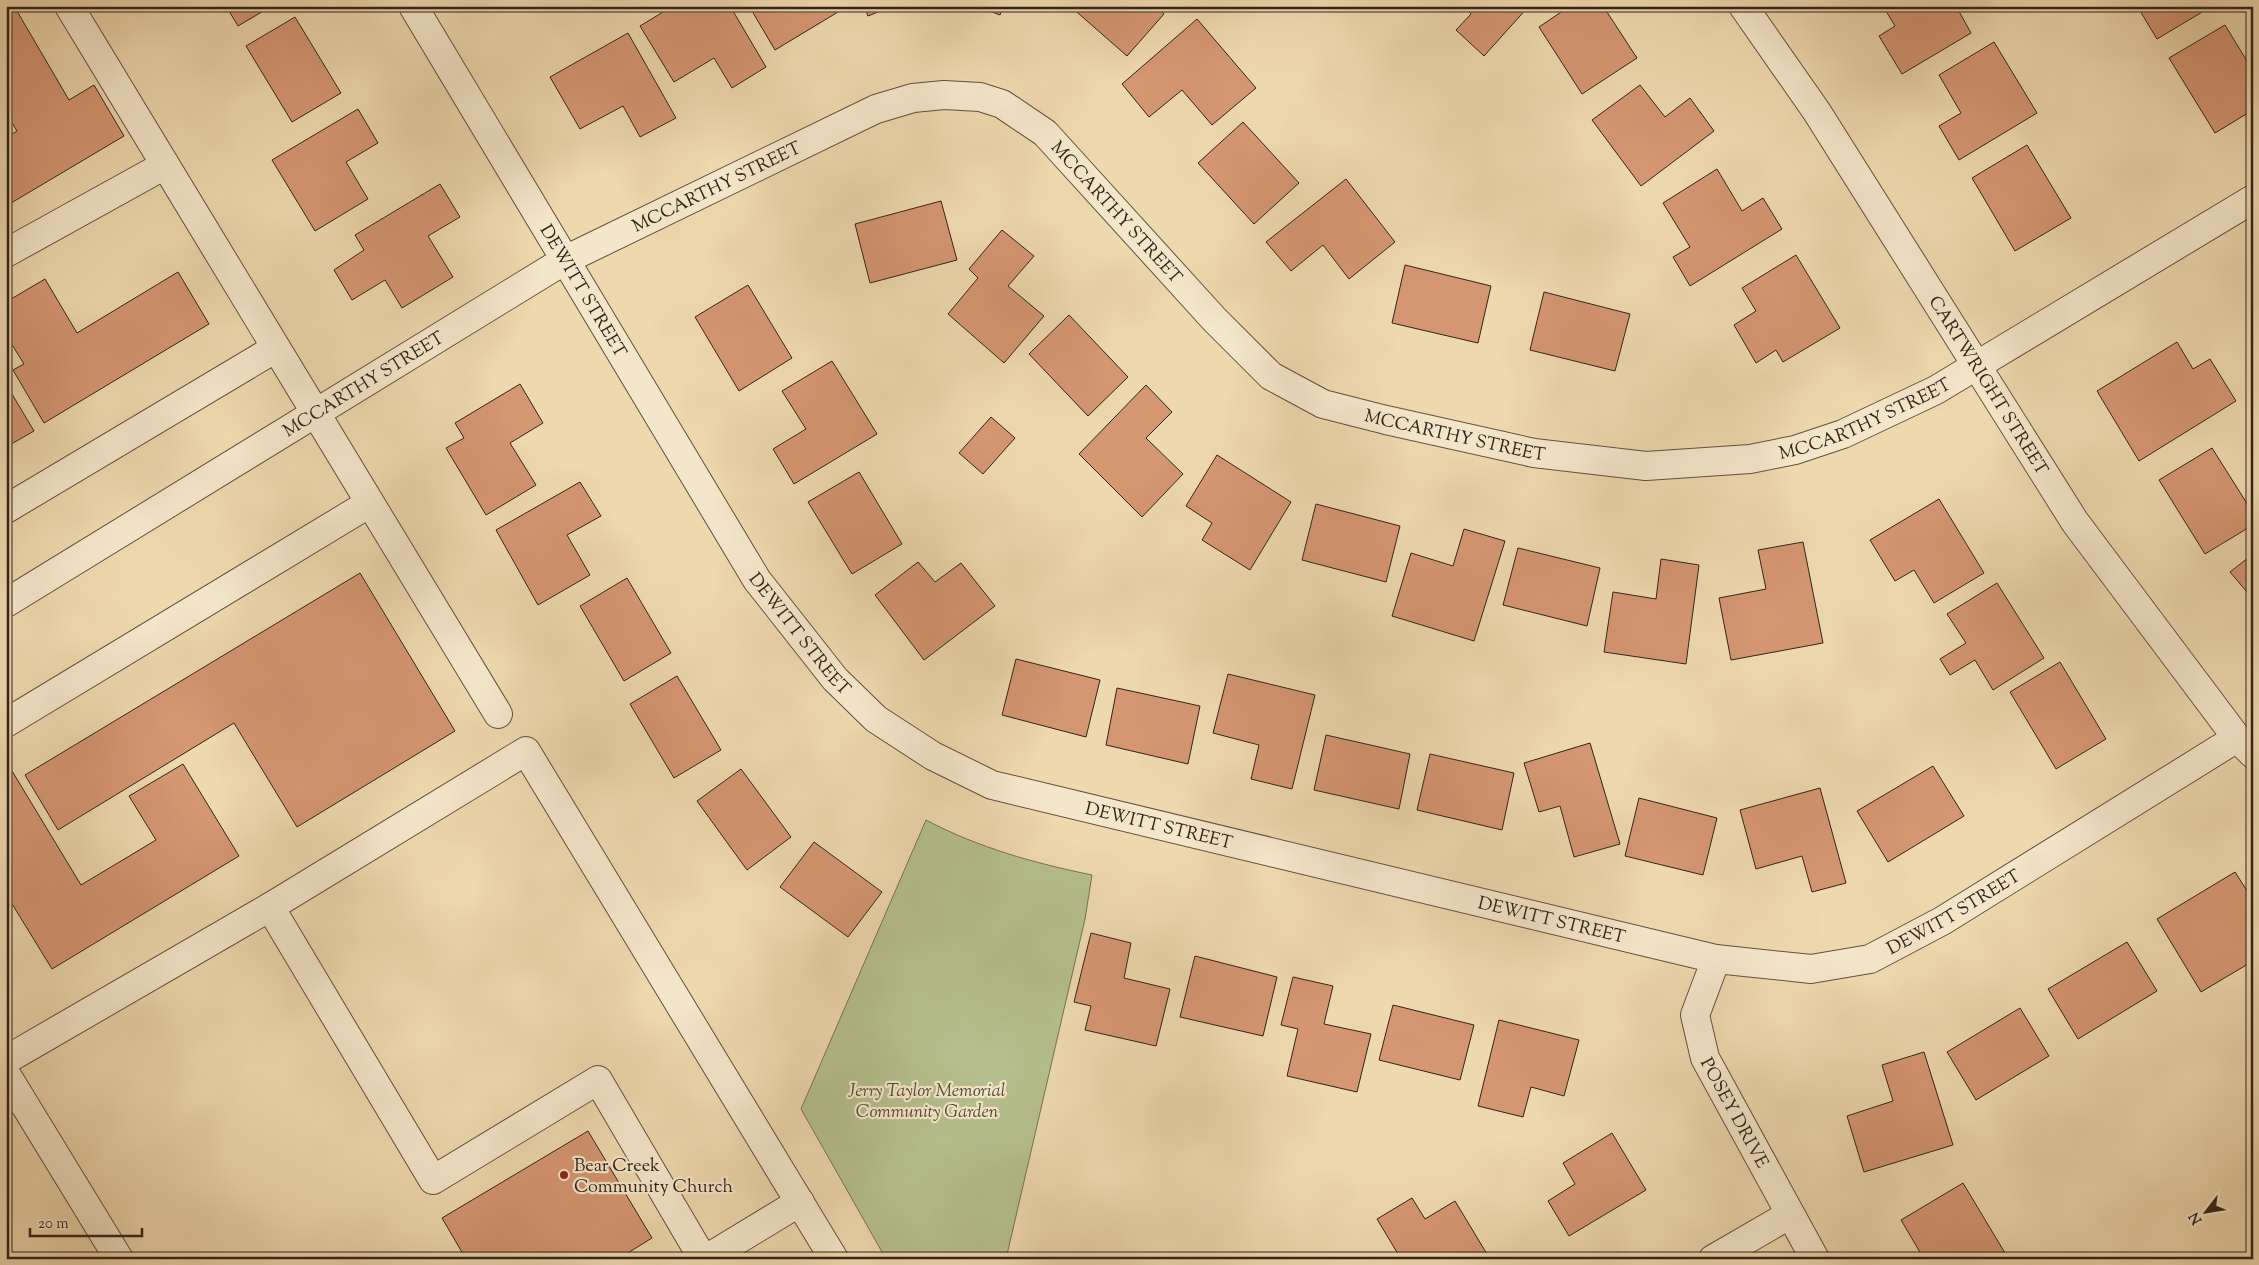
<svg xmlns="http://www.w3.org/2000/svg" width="2259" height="1265" viewBox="0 0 2259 1265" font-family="'Sorts Mill Goudy',serif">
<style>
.green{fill:#b5bf8d;stroke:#747155}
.building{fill:#d59672;stroke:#32231d}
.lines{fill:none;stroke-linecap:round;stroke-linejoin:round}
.minor-casing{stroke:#615041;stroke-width:30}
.minor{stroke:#f4e6ca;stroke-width:28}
.poi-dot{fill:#8f2418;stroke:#f4e6ca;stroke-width:2}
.labels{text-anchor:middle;stroke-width:4.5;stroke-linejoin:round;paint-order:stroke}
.street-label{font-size:18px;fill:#32231d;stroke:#f4e6ca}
.park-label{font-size:18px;font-style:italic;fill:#534a39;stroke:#f4e6ca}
.poi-label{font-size:18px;fill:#32231d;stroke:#f4e6ca;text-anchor:start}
</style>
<rect width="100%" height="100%" fill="#eed8ae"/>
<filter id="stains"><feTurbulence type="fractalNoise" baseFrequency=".004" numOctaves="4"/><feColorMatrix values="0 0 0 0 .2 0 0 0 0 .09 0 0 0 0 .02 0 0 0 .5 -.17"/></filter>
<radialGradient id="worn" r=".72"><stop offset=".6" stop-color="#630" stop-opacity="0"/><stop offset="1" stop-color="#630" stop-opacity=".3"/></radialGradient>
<!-- green -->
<path class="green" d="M 926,820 C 979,848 1034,863 1092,875 L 1085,919 L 1006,1259 L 886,1259 L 801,1109 Z"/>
<!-- building -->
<path class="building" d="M 6,6 L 14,6 L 69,100 L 94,85 L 124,136 L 6,206 L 6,138 L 17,131 L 6,113 Z
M 226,6 L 272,6 L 238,26 Z
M 673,6 L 730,6 L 766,67 L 732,88 L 714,58 L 674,82 L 640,26 Z
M 749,6 L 848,6 L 775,50 Z
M 864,6 L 893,6 L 868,16 Z
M 976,6 L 1003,6 L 1000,15 Z
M 1070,6 L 1155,6 L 1164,14 L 1127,56 Z
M 1463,6 L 1529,6 L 1484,56 L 1456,30 L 1471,14 Z
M 1570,6 L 1603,6 L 1637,58 L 1582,94 L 1539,27 Z
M 1883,6 L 1956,6 L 1971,33 L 1902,74 L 1879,36 L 1895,26 Z
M 2137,6 L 2208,6 L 2209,8 L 2157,39 Z
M 295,17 L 341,93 L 292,122 L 246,46 Z
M 1197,19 L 1256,88 L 1212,125 L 1182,90 L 1149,117 L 1122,84 Z
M 2225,25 L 2253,71 L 2253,110 L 2215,133 L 2169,58 Z
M 628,33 L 676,118 L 640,137 L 623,106 L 580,129 L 550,77 Z
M 1994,42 L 2037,113 L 1959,160 L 1939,126 L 1961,113 L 1939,75 Z
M 1640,85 L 1665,117 L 1690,98 L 1714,131 L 1641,186 L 1592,120 Z
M 358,109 L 378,143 L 346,162 L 368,199 L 315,231 L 272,160 Z
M 1243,122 L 1299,183 L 1254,224 L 1198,163 Z
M 2027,145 L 2071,218 L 2015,251 L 1972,178 Z
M 1717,169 L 1742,211 L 1763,198 L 1782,229 L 1690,286 L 1673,257 L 1690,247 L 1663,203 Z
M 1346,179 L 1395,242 L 1349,279 L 1323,245 L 1291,271 L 1266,242 Z
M 440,184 L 460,217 L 428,236 L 453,277 L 402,308 L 385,280 L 352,300 L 334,270 L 364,250 L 355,235 Z
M 941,201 L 957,260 L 870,283 L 855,224 Z
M 1002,230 L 1034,256 L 1008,286 L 1044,316 L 1004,363 L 948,314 L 978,278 L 969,269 Z
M 1796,255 L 1840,328 L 1783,362 L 1776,350 L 1756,363 L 1734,325 L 1756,311 L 1742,288 Z
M 1405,265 L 1491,286 L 1478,343 L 1392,323 Z
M 178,272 L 209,324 L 44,423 L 13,370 L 24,364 L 6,335 L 6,302 L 45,279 L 77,333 Z
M 748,285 L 792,358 L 739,391 L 695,317 Z
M 1544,292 L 1630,314 L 1615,371 L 1530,350 Z
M 1069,315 L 1128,377 L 1088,416 L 1029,354 Z
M 2177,342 L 2193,369 L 2210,359 L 2236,401 L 2139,461 L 2097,391 Z
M 832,361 L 877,434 L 794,484 L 773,449 L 806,429 L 782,391 Z
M 6,384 L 34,431 L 6,447 Z
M 520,384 L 543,423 L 510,443 L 536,485 L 486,515 L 446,448 L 464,438 L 455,423 Z
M 1146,385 L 1172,412 L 1146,438 L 1183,474 L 1142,517 L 1079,454 Z
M 991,417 L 1015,438 L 983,474 L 959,453 Z
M 2212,448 L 2253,513 L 2253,525 L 2205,554 L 2159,480 Z
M 1217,455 L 1291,502 L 1250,570 L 1202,540 L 1212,523 L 1186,506 Z
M 859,472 L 902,544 L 852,574 L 808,502 Z
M 580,482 L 601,516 L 567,535 L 590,575 L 538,605 L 496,530 Z
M 1939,499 L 1984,573 L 1934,603 L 1914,570 L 1895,581 L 1870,540 Z
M 1316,504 L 1400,526 L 1386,582 L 1302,560 Z
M 1464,529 L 1505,541 L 1474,641 L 1392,616 L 1411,553 L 1453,566 Z
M 1803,542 L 1823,643 L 1731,660 L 1719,598 L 1766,589 L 1758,550 Z
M 1518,548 L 1600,568 L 1587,626 L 1503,605 Z
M 2253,554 L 2253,599 L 2230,572 Z
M 1661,559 L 1699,565 L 1686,664 L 1604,652 L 1613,592 L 1656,599 Z
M 918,562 L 935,582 L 961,563 L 995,606 L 924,660 L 875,595 Z
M 360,573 L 455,731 L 297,827 L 234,723 L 58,830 L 25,775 Z
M 627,578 L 671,653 L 624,681 L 580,606 Z
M 1997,583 L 2044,658 L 1993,690 L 1975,660 L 1950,675 L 1940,659 L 1966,643 L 1947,614 Z
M 1016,659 L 1100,680 L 1086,737 L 1002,715 Z
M 2060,662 L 2106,739 L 2056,769 L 2010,692 Z
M 1228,674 L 1315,695 L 1292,789 L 1251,779 L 1259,745 L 1213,733 Z
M 677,676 L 721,750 L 674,778 L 630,704 Z
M 1117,688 L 1200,706 L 1188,764 L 1106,745 Z
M 1326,735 L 1410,754 L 1399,809 L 1314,790 Z
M 1590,743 L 1620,844 L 1574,857 L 1560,806 L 1539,812 L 1524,763 Z
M 1430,754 L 1514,773 L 1502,830 L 1417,810 Z
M 6,761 L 81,885 L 156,840 L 129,796 L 183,764 L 239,856 L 52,969 L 6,894 Z
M 1933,766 L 1964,816 L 1888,862 L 1857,811 Z
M 741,769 L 791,837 L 747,870 L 697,801 Z
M 1820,788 L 1846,883 L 1812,892 L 1802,856 L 1756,869 L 1740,810 Z
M 1639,798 L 1717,818 L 1703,875 L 1625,856 Z
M 814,842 L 882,892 L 848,937 L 780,887 Z
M 2235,872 L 2253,900 L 2253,961 L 2201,992 L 2157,919 Z
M 1091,933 L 1131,943 L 1124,978 L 1170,989 L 1156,1046 L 1085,1030 L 1091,1006 L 1074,1002 Z
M 2127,942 L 2157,991 L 2078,1039 L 2048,989 Z
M 1195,956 L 1277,977 L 1263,1036 L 1180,1017 Z
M 1293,977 L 1333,986 L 1324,1024 L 1371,1034 L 1357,1092 L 1287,1076 L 1298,1029 L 1281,1025 Z
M 1393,1005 L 1474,1025 L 1460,1080 L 1379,1060 Z
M 2020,1008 L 2049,1056 L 1976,1100 L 1947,1052 Z
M 1499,1020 L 1579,1040 L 1564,1096 L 1531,1087 L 1523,1117 L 1478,1106 Z
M 1924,1052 L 1953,1145 L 1864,1172 L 1847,1116 L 1893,1101 L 1882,1065 Z
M 588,1131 L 652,1238 L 618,1259 L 466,1259 L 442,1218 Z
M 1612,1133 L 1646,1190 L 1569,1236 L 1548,1201 L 1575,1184 L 1563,1163 Z
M 1963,1183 L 2005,1253 L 1996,1259 L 1924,1259 L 1901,1220 Z
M 1412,1198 L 1425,1219 L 1455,1201 L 1490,1259 L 1401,1259 L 1377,1219 Z"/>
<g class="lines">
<!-- minor casing -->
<g class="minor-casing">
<g id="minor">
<path d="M 69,6 L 498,714"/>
<path id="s1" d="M 413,6 L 757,580 L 835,679 L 876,719 L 933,756 L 992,785 L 1716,959 L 1811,969 L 1870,959 L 1942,921 L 2237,738"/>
<path id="s2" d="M 1743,6 L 1817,112 L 2075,522 L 2237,738 L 2253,754"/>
<path d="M 6,253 L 165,165"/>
<path d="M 6,509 L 276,348"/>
<path id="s3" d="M 6,603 L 565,260 L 876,109 L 913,98 L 944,95 L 980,97 L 1002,104 L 1045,133 L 1214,319 L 1271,376 L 1323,404 L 1386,420 L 1534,453 L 1646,466 L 1750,459 L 1795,450 L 1843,434 L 1936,390 L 2253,199"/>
<path d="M 6,723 L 370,503"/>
<path d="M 270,907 L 433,1180 L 598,1080 L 703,1259"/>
<path id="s4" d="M 1716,959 L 1695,1015 L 1705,1058 L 1815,1259"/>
<path d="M 6,1060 L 270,907 L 526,751 L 834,1259"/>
<path d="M 6,1074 L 119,1259"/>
<path d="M 706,1259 L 800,1202"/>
<path d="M 1713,1259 L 1789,1215"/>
</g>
</g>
<!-- minor -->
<use href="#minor" class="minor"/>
</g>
<!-- markers -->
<circle class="poi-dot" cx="564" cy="1175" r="5"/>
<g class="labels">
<!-- street labels -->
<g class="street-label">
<text dy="6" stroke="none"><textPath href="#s3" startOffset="824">MCCARTHY STREET</textPath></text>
<text dy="6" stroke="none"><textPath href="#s3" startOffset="1289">MCCARTHY STREET</textPath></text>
<text dy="6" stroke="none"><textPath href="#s1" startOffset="332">DEWITT STREET</textPath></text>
<text dy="6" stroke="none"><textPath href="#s3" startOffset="419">MCCARTHY STREET</textPath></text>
<text dy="6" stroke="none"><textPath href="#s2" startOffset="452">CARTWRIGHT STREET</textPath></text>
<text dy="6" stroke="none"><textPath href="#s3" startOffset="2129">MCCARTHY STREET</textPath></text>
<text dy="6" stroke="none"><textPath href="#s3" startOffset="1709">MCCARTHY STREET</textPath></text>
<text dy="6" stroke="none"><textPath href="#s1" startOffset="738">DEWITT STREET</textPath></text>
<text dy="6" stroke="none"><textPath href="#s1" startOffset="1158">DEWITT STREET</textPath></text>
<text dy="6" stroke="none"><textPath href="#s1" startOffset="1982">DEWITT STREET</textPath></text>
<text dy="6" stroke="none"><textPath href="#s1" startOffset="1562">DEWITT STREET</textPath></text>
<text dy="6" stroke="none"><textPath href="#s4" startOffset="166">POSEY DRIVE</textPath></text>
</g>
<!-- park labels -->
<g class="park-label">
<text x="927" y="1096">Jerry Taylor Memorial<tspan x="927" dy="21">Community Garden</tspan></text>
</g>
<!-- poi labels -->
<g class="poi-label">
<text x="574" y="1171">Bear Creek<tspan x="574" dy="21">Community Church</tspan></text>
</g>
</g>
<!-- margin -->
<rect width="2259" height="1265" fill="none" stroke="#eed8ae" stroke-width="25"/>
<rect x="8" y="8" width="2244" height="1250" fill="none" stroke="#32231d" stroke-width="2.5"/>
<rect x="12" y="12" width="2234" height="1240" fill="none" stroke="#32231d"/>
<!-- north arrow -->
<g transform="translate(2206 1212) rotate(239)" stroke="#f4e6ca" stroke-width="4" paint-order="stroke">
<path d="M0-4L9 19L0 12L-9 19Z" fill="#32231d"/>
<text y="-8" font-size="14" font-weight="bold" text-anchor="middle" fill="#32231d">N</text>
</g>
<!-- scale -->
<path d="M30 1228v8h112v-8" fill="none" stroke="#32231d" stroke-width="2.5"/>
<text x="38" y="1228" font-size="15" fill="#32231d" stroke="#f4e6ca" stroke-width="4" paint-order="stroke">20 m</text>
<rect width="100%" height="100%" filter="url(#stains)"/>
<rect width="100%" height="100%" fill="url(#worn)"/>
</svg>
